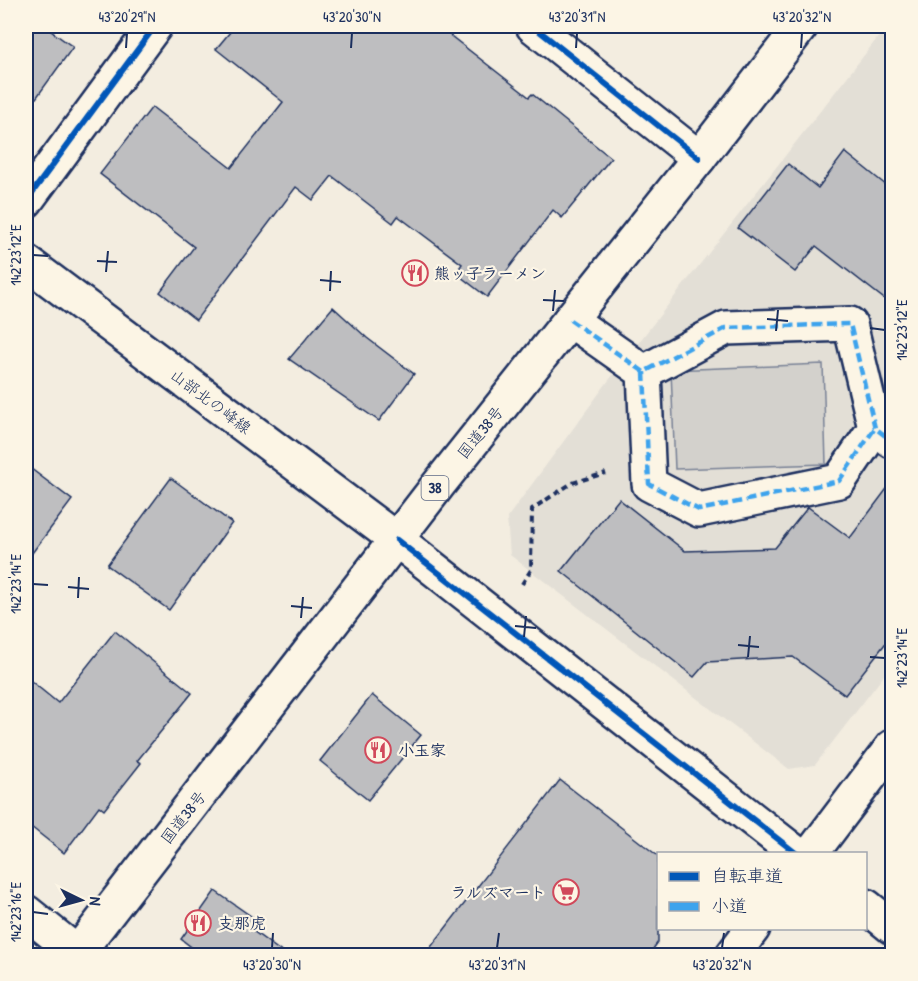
<svg xmlns="http://www.w3.org/2000/svg" width="918" height="981" viewBox="0 0 918 981" font-family="'Patrick Hand','Klee One',sans-serif">
<style>
.built{fill:#e3dfd6}
.green{fill:#d3d1cc;stroke:#778095;stroke-width:1.5}
.building{fill:#bebec0;stroke:#1b2f5e;stroke-width:1.5}
.lines{fill:none;stroke-linecap:round;stroke-linejoin:round}
.pedestrian-casing{stroke:#1b2f5e;stroke-width:38}
.minor-casing{stroke:#1b2f5e;stroke-width:38}
.tertiary-casing{stroke:#1b2f5e;stroke-width:38}
.secondary-casing{stroke:#1b2f5e;stroke-width:38}
.trunk-casing{stroke:#1b2f5e;stroke-width:38}
.path{stroke:#1b2f5e;stroke-width:4;stroke-dasharray:6 4.5;stroke-linecap:butt}
.pedestrian{stroke:#fcf5e5;stroke-width:33}
.minor{stroke:#fcf5e5;stroke-width:33}
.tertiary{stroke:#fcf5e5;stroke-width:33}
.secondary{stroke:#fcf5e5;stroke-width:33}
.trunk{stroke:#fcf5e5;stroke-width:33}
.quiet{stroke:#3da3ed;stroke-width:4.5;stroke-dasharray:9 4.5;stroke-linecap:butt}
.cycleway-casing{stroke:#fcf5e5;stroke-width:10}
.cycleway{stroke:#0057b8;stroke-width:6}
.ticks{fill:none;stroke:#1b2f5e;stroke-width:2}
.labels{text-anchor:middle;stroke-width:4.5;stroke-linejoin:round;paint-order:stroke}
.shield{fill:#fcf5e5;stroke:#5e6a86;stroke-width:1.5}
.shield-label{font-size:15px;font-weight:bold;fill:#1b2f5e}
.poi-label{font-size:16px;font-weight:bold;fill:#1b2f5e;stroke:#fcf5e5;text-anchor:start}
.street-label{font-size:16px;fill:#1b2f5e;stroke:#fcf5e5}
.neatline{fill:none;stroke:#1b2f5e;stroke-width:2}
.ticks-label{font-size:15px;text-anchor:middle;fill:#1b2f5e}
</style>
<rect width="100%" height="100%" fill="#f3ede0"/>
<filter id="ink" filterUnits="userSpaceOnUse"><feTurbulence type="fractalNoise" baseFrequency=".0167" numOctaves="2"/><feDisplacementMap in="SourceGraphic" scale="12" xChannelSelector="R" yChannelSelector="G"/><feConvolveMatrix kernelMatrix="1 2 1 2 8 2 1 2 1" color-interpolation-filters="sRGB"/></filter>
<g filter="url(#ink)">
<!-- built -->
<path class="built" d="M 887,26 L 892,26 L 892,665 L 815,765 L 789,769 L 510,555 L 507,518 L 606,384 Z"/>
<!-- green -->
<path class="green" d="M 823,364 L 826,464 L 675,469 L 671,370 Z"/>
<!-- building -->
<path class="building" d="M 26,26 L 44,26 L 73,47 L 26,112 Z
M 235,26 L 438,26 L 529,97 L 532,94 L 611,158 L 562,218 L 553,210 L 487,297 L 456,273 L 462,264 L 398,216 L 393,223 L 332,176 L 313,200 L 296,187 L 196,320 L 160,292 L 194,247 L 100,174 L 152,107 L 231,168 L 283,102 L 216,49 Z
M 845,152 L 892,190 L 892,305 L 816,246 L 795,272 L 738,228 L 788,164 L 818,188 Z
M 333,307 L 367,338 L 414,374 L 379,421 L 289,359 Z
M 26,465 L 72,500 L 26,561 Z
M 171,478 L 232,523 L 169,610 L 107,565 Z
M 892,482 L 892,635 L 845,695 L 793,657 L 707,662 L 694,677 L 561,571 L 619,499 L 685,551 L 775,548 L 808,507 L 850,538 Z
M 115,631 L 192,693 L 137,761 L 141,763 L 104,810 L 99,806 L 64,853 L 26,823 L 26,677 L 58,703 Z
M 372,695 L 421,735 L 368,800 L 320,761 Z
M 560,780 L 658,856 L 658,942 L 648,956 L 424,956 Z
M 215,891 L 255,919 L 249,928 L 287,956 L 203,956 L 181,939 Z"/>
<g class="lines">
<!-- pedestrian casing -->
<g class="pedestrian-casing">
<path id="pedestrian" d="M 570,320 L 644,372 L 726,328 L 850,324 L 875,428 L 892,441
M 644,372 L 649,484 L 699,510 L 839,481 L 875,428"/>
</g>
<!-- minor casing -->
<g class="minor-casing">
<path id="minor" d="M 533,26 L 699,158
M 26,201 L 155,26
M 26,912 L 81,956"/>
</g>
<!-- tertiary casing -->
<g class="tertiary-casing">
<path id="tertiary" d="M 397,540 L 797,854
M 811,854 L 892,747
M 866,906 L 892,927
M 732,956 L 753,928"/>
</g>
<!-- secondary casing -->
<g class="secondary-casing">
<path id="secondary" d="M 26,262 L 397,540"/>
</g>
<!-- trunk casing -->
<g class="trunk-casing">
<path id="trunk" d="M 75,956 L 439,484 L 699,158 L 801,26"/>
</g>
<!-- path -->
<path class="path" d="M 522,584 L 531,570 L 532,509 L 572,483 L 606,473"/>
<!-- pedestrian -->
<use href="#pedestrian" class="pedestrian"/>
<!-- minor -->
<use href="#minor" class="minor"/>
<!-- tertiary -->
<use href="#tertiary" class="tertiary"/>
<!-- secondary -->
<use href="#secondary" class="secondary"/>
<!-- trunk -->
<use href="#trunk" class="trunk"/>
<!-- quiet -->
<path class="quiet" d="M 570,320 L 644,372 L 726,328 L 850,324 L 875,428 L 892,441
M 644,372 L 649,484 L 699,510 L 839,481 L 875,428"/>
<!-- cycleway casing -->
<g class="cycleway-casing">
<path id="cycleway" d="M 533,26 L 699,158
M 26,201 L 155,26
M 397,540 L 797,854"/>
</g>
<!-- cycleway -->
<use href="#cycleway" class="cycleway"/>
</g>
</g>
<!-- ticks -->
<path class="ticks" d="M 126,48 L 127,33M 351,48 L 352,33M 576,48 L 577,33M 801,48 L 802,33M 33,255 L 48,256M 97,261 L 117,262M 106,272 L 108,251M 320,280 L 341,282M 330,291 L 331,271M 543,300 L 564,301M 553,311 L 555,290M 767,319 L 788,321M 870,328 L 885,330M 776,331 L 778,310M 33,584 L 48,585M 68,587 L 89,589M 78,598 L 79,577M 291,606 L 312,608M 301,618 L 303,597M 515,626 L 536,628M 524,637 L 526,616M 738,645 L 759,647M 748,657 L 750,636M 870,657 L 885,658M 33,912 L 48,914M 272,948 L 273,933M 497,948 L 499,933M 722,948 L 724,933"/>
<!-- icons -->
<defs>
<g id="restaurant-ring" transform="scale(1.35)"><circle r="9.5" fill="#fcf5e5" stroke="#d1495b" stroke-width="1.5"/><path d="M-5-6h1v4h1v-4h1v4h1v-4h1v5L-1.5 .5V6h-2V.5L-5-1ZM5-6V6H3V1.5H1.5Q1.5-4 5-6Z" fill="#d1495b"/></g>
<g id="supermarket-ring" transform="scale(1.35)"><circle r="9.5" fill="#fcf5e5" stroke="#d1495b" stroke-width="1.5"/><path d="M-6-5.5h2.5l.6 2H6L4.5 2H-2.5L-4.4-4H-6ZM-1.5 3.2a1.3 1.3 0 1 0 .1 0ZM3 3.2a1.3 1.3 0 1 0 .1 0Z" fill="#d1495b"/></g>
</defs>
<g fill-rule="evenodd">
<use href="#restaurant-ring" x="415" y="273"/>
<use href="#restaurant-ring" x="378" y="750"/>
<use href="#supermarket-ring" x="566" y="892"/>
<use href="#restaurant-ring" x="198" y="923"/>
</g>
<g class="labels">
<!-- shield labels -->
<rect class="shield" x="421.5" y="476" width="27" height="24" rx="4.5"/>
<g class="shield-label">
<text x="435" y="493">38</text>
</g>
<!-- poi labels -->
<g class="poi-label">
<text x="434" y="279">熊ッ子ラーメン</text>
<text x="398" y="756">小玉家</text>
<text x="546" y="898" text-anchor="end">ラルズマート</text>
<text x="218" y="929">支那虎</text>
</g>
<!-- street labels -->
<g class="street-label">
<text transform="translate(211 401) rotate(37)" y="6">山部北の峰線</text>
<text transform="translate(480 432) rotate(-51)" y="6">国道38号</text>
<text transform="translate(183 817) rotate(-52)" y="6">国道38号</text>
</g>
</g>
<!-- margin -->
<rect width="918" height="981" fill="none" stroke="#fcf5e5" stroke-width="66"/>
<!-- legend -->
<rect x="657" y="852" width="210" height="78" fill="#fcf5e5" stroke="#a2a6af" stroke-width="1.5"/>
<rect x="669" y="872" width="30" height="9" fill="#0057b8" stroke="#a2a6af" stroke-width="1.5"/>
<text x="711" y="882" font-size="18" fill="#1b2f5e">自転車道</text>
<rect x="669" y="902" width="30" height="9" fill="#3da3ed" stroke="#a2a6af" stroke-width="1.5"/>
<text x="711" y="912" font-size="18" fill="#1b2f5e">小道</text>
<!-- north arrow -->
<g transform="translate(81 900) rotate(95)" stroke="#fcf5e5" stroke-width="4.5" paint-order="stroke">
<path d="M0-4.5L10 22L0 15L-10 22Z" fill="#1b2f5e"/>
<text y="-9" font-size="16" font-weight="bold" text-anchor="middle" fill="#1b2f5e">N</text>
</g>
<rect x="33" y="33" width="852" height="915" class="neatline"/>
<g class="ticks-label">
<text x="127" y="22">43°20'29"N</text>
<text x="352" y="22">43°20'30"N</text>
<text x="577" y="22">43°20'31"N</text>
<text x="802" y="22">43°20'32"N</text>
<text transform="translate(16 255) rotate(-90)" y="5">142°23'12"E</text>
<text transform="translate(902 330) rotate(-90)" y="5">142°23'12"E</text>
<text transform="translate(16 584) rotate(-90)" y="5">142°23'14"E</text>
<text transform="translate(902 658) rotate(-90)" y="5">142°23'14"E</text>
<text transform="translate(16 912) rotate(-90)" y="5">142°23'16"E</text>
<text x="272" y="970">43°20'30"N</text>
<text x="497" y="970">43°20'31"N</text>
<text x="722" y="970">43°20'32"N</text>
</g>
</svg>
